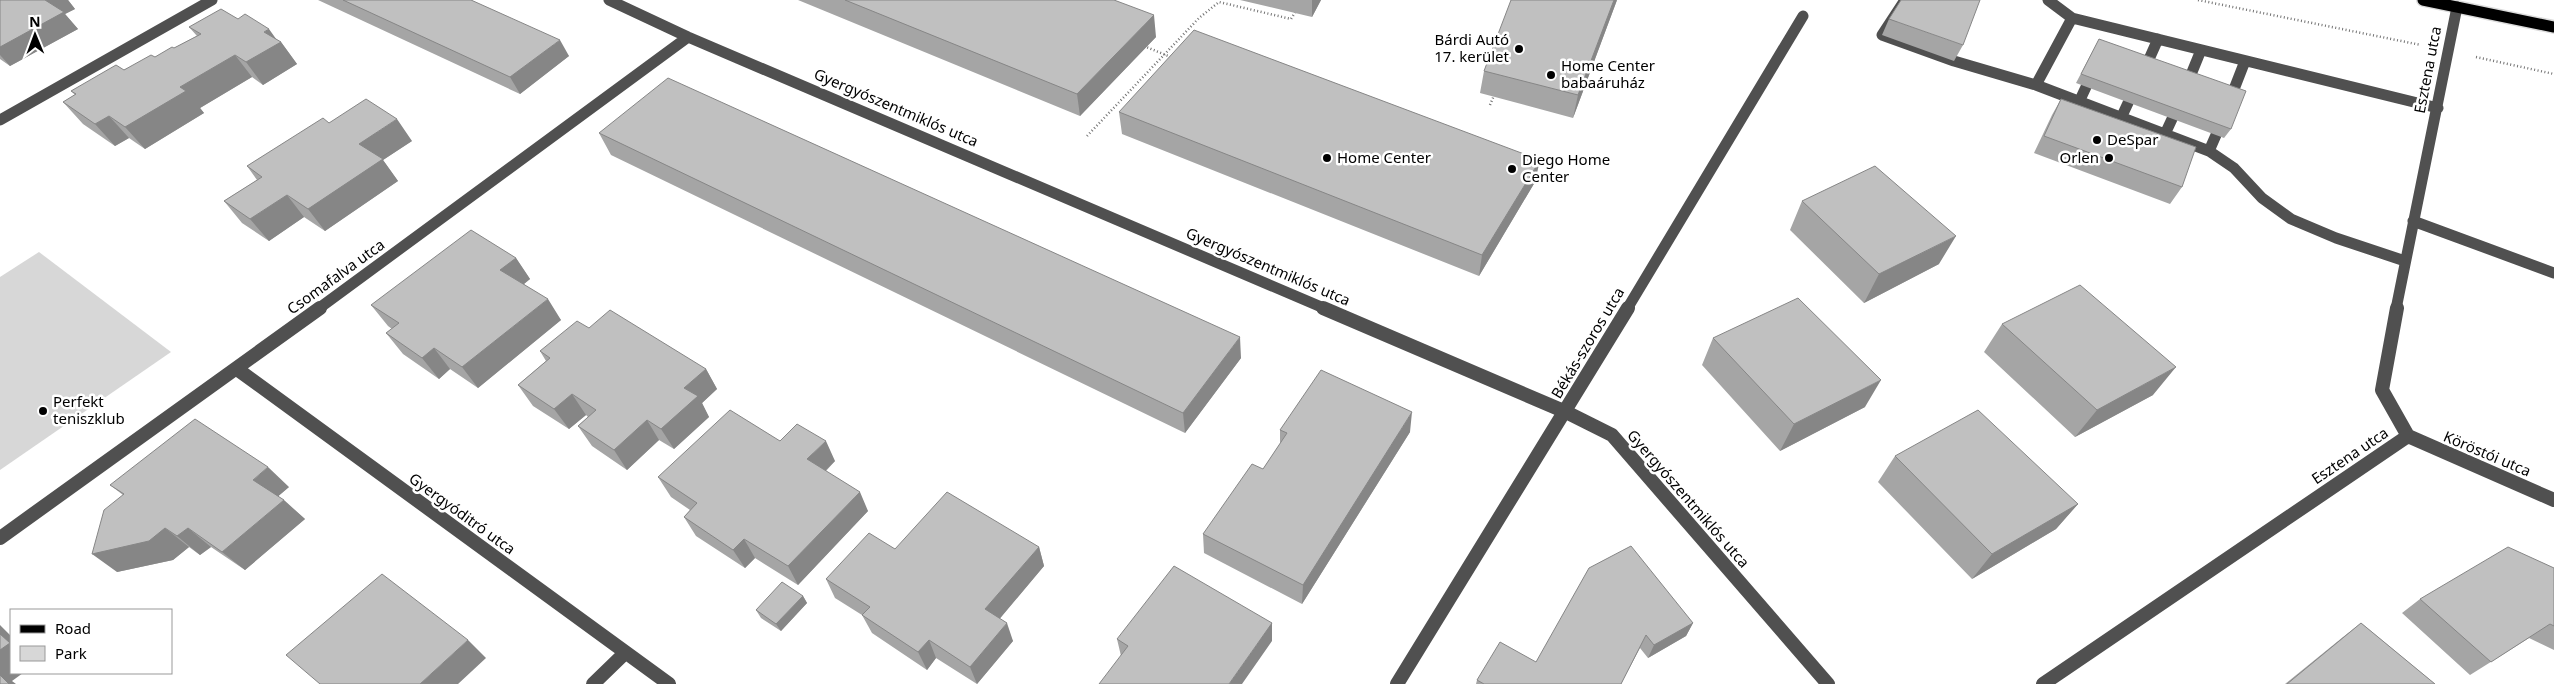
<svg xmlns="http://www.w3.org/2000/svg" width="2554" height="684" viewBox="0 0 2554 684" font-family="'Noto Sans',sans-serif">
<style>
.green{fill:#d7d7d7}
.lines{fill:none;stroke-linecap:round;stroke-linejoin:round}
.major-casing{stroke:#dbdbdb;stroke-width:14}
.path{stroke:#727272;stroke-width:2.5;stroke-dasharray:1 2.5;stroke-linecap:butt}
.minor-far1{stroke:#505050;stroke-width:11}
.minor{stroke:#505050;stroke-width:14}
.major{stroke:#000;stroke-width:11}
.wall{fill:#a5a5a5}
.shaded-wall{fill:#868686}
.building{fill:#c0c0c0;stroke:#868686}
.poi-dot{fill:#000;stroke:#fff;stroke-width:2}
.labels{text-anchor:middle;stroke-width:5;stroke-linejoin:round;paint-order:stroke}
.poi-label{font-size:15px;fill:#000;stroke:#fff;text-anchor:start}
.street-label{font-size:15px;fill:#000;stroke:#fff}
</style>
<rect width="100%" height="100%" fill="#fff"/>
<!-- green -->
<path class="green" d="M 39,252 L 171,352 L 0,470 L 0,277 Z"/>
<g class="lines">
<!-- major casing -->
<g class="major-casing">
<path id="major" d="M 2423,0 L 2554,27"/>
</g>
<!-- path -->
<path class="path" d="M 2198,0 L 2421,45
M 1144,46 L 1173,58
M 2476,57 L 2554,74
M 1490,105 L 1495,93
M 1087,136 L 1199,18 L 1219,2 L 1291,19 L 1296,11"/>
<!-- minor-far1 -->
<path class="minor-far1" d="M 609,0 L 688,37 L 1326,309
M 1905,0 L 1882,35 L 1954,61 L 2036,85
M 2048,0 L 2072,18 L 2438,108
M 2072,18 L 2036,85 L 2209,151 L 2234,168 L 2262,198 L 2291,219 L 2336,238 L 2405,261
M 2146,66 L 2158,39
M 2188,82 L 2201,50
M 2231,97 L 2245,61
M 2079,102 L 2086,87
M 2121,118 L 2128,103
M 0,120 L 212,0
M 2165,134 L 2172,119
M 2209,151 L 2216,135
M 2413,221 L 2554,273
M 318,309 L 688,37
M 1627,309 L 1803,16
M 2396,309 L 2457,7"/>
<!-- minor -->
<path class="minor" d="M 1323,308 L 1566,412 L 1612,435 L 1828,684
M 2397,308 L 2382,390 L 2408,436
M 237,369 L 669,684
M 2408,436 L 2554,500
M 0,538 L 320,308
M 593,684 L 625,653
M 1397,684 L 1628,308
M 2043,684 L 2408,436"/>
<!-- major -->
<use href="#major" class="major"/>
</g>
<!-- wall -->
<path class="wall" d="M 0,0 L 68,0 L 75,9 L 65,14 L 78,29 L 10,66 L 0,59 Z
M 318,0 L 471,0 L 569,56 L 520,94 Z
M 798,0 L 1114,0 L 1156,37 L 1080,116 Z
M 1240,0 L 1321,0 L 1312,17 Z
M 1617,0 L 1573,118 L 1480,93 L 1484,71 Z
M 238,19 L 281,42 L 297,64 L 263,85 L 252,77 L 200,108 L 204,113 L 145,149 L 129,138 L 115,146 L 83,124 L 63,102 L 75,95 L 71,91 L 155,57 L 174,48 L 197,36 L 189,27 Z
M 1889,19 L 1963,45 L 1954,61 L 1882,35 Z
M 2099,39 L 2231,129 L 2224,138 L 2076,83 Z
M 2061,99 L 2182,187 L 2170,204 L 2034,153 L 2052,115 Z
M 1119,112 L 1535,182 L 1479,276 L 1122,134 Z
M 329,123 L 412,141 L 383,160 L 398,181 L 325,231 L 304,217 L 269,241 L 242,223 L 224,201 L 257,180 L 247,166 Z
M 599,133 L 1241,358 L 1185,433 L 611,155 Z
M 1802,201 L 1939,264 L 1864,303 L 1790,230 Z
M 516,258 L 530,279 L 524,284 L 561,320 L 478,388 L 450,369 L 439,379 L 403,354 L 386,333 L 392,329 L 388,326 L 371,305 Z
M 2002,324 L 2153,395 L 2075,437 L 1984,352 Z
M 589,328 L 706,369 L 717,389 L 702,403 L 709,417 L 674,449 L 659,440 L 627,470 L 592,446 L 578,426 L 588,417 L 586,415 L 569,429 L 533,406 L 518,385 L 546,361 L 540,351 Z
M 1713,338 L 1865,407 L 1780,451 L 1702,365 Z
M 1280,430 L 1410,432 L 1302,604 L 1204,553 L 1203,534 L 1263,469 L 1280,444 Z
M 780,441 L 835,461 L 826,471 L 868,511 L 798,585 L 755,558 L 745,568 L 696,536 L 684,517 L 690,510 L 671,497 L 658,477 Z
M 1895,456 L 2078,504 L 2056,529 L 1972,579 L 1878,482 Z
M 110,485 L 289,487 L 278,496 L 305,519 L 245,570 L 211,547 L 200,555 L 189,547 L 173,560 L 117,572 L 123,495 Z
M 1039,547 L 1044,566 L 999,619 L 1013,641 L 977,684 L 936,658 L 927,670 L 872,633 L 862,615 L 835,598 L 826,579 L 895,549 Z
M 2554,568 L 2554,650 L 2529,638 L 2470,675 L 2402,613 L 2420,599 Z
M 803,596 L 807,603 L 781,631 L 761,618 L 756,610 Z
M 1272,623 L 1272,641 L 1121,656 L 1117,639 Z
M 1693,623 L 1686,636 L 1648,658 L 1640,648 L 1621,684 L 1476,684 L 1477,680 L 1536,662 Z
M 2361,623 L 2435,684 L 2285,684 L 2343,637 Z"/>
<!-- shaded-wall -->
<path class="shaded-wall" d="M 45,0 L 68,0 L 75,9 L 65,14 L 78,29 L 10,66 L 0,55 L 0,47 Z
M 1312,0 L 1321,0 L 1312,17 Z
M 1614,0 L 1617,0 L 1573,118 L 1578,95 Z
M 1154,15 L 1156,37 L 1080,116 L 1077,94 Z
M 269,29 L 279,43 L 281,42 L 297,64 L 263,85 L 246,62 L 264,32 Z
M 560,40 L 569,56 L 520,94 L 510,77 Z
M 235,55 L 252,77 L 200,108 L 204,113 L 145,149 L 125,127 L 180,87 Z
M 109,116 L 129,138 L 115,146 L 95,124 Z
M 397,119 L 412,141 L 383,160 L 398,181 L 325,231 L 308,209 L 359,144 Z
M 1540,160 L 1535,182 L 1479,276 L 1482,255 Z
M 287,195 L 304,217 L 269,241 L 250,219 Z
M 1956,236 L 1939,264 L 1864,303 L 1879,274 Z
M 516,258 L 530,279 L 514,292 L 500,270 Z
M 548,299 L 561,320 L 478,388 L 462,367 Z
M 1240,337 L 1241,358 L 1185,433 L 1183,413 Z
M 434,348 L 450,369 L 439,379 L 422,358 Z
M 2176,367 L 2153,395 L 2075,437 L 2097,410 Z
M 706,369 L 717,389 L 702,403 L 709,417 L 674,449 L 661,429 L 684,388 Z
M 1881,380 L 1865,407 L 1780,451 L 1794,424 Z
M 572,394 L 586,415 L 569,429 L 554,409 Z
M 1412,412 L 1410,432 L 1302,604 L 1303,585 Z
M 647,420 L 659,440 L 627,470 L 614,450 Z
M 826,441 L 835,461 L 817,479 L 807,459 Z
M 268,467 L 289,487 L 275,499 L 253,480 Z
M 860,492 L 868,511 L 798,585 L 788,566 Z
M 284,500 L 305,519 L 245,570 L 222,552 Z
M 2078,504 L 2056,529 L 1972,579 L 1992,554 Z
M 165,528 L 189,547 L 173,560 L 117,572 L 92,554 Z
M 188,528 L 211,547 L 200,555 L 177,536 Z
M 744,539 L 755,558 L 745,568 L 733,550 Z
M 1039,547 L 1044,566 L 992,628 L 985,609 Z
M 803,596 L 807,603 L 781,631 L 776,624 Z
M 1007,623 L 1013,641 L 977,684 L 970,667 Z
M 1272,623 L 1272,641 L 1242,684 L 1229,684 Z
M 1693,623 L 1686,636 L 1648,658 L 1654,645 Z
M 0,625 L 11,636 L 11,673 L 23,673 L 12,681 L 16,684 L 0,684 Z
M 468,640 L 486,658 L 458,684 L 420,684 Z
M 929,640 L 936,658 L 927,670 L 918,652 Z"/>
<!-- building -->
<path class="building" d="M 0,0 L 45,0 L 64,12 L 0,47 Z
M 343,0 L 471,0 L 560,40 L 510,77 Z
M 845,0 L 1114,0 L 1154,15 L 1077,94 Z
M 1511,0 L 1614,0 L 1578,95 L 1484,71 Z
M 1901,0 L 1980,0 L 1963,45 L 1889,19 Z
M 221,9 L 238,19 L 245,14 L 269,29 L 264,32 L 281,42 L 246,62 L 235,55 L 180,87 L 186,91 L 125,127 L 109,116 L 95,124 L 63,102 L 76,94 L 71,91 L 116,65 L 124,70 L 151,55 L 155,57 L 172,47 L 174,48 L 201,34 L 189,27 Z
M 1194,30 L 1540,160 L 1482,255 L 1119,112 Z
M 2099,39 L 2246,91 L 2231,129 L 2081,74 Z
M 668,78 L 1240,337 L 1183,413 L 599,133 Z
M 366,99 L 397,119 L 359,144 L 383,159 L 308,209 L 287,195 L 250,219 L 224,201 L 262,177 L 247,166 L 323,118 L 329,123 Z
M 2061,99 L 2196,147 L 2182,187 L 2044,136 Z
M 1875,166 L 1956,236 L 1879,274 L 1802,201 Z
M 471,230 L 516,258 L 500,270 L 548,299 L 462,367 L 434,348 L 422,358 L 386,333 L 399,323 L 371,305 Z
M 2080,285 L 2176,367 L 2097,410 L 2002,324 Z
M 1798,298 L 1881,380 L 1794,424 L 1713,338 Z
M 610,310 L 706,369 L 684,388 L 698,396 L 661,429 L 647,420 L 614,450 L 578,426 L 596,410 L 572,394 L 554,409 L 518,385 L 550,358 L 540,351 L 577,321 L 589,328 Z
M 1321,370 L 1412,412 L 1303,585 L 1203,534 L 1252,464 L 1263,469 L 1287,433 L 1280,430 Z
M 730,410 L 780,441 L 797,424 L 826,441 L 807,459 L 860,492 L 788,566 L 744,539 L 733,550 L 684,517 L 697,503 L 658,477 Z
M 1978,410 L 2078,504 L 1992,554 L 1895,456 Z
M 195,419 L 268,467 L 253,480 L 284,500 L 222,552 L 188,528 L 177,536 L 165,528 L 149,541 L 92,554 L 104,510 L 124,494 L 110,485 Z
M 947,492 L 1039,547 L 985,609 L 1007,623 L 970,667 L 929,640 L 918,652 L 862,615 L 870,607 L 826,579 L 869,533 L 895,549 Z
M 1631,546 L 1693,623 L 1654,645 L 1646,635 L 1621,684 L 1484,684 L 1477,680 L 1500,642 L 1536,662 L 1589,568 Z
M 2508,547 L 2554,568 L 2554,626 L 2550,624 L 2491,662 L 2420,599 Z
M 1174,566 L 1272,623 L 1229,684 L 1099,684 L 1128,646 L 1117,639 Z
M 382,574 L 468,640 L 420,684 L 320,684 L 286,655 Z
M 782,582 L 803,596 L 776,624 L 756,610 Z
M 2361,623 L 2435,684 L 2287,684 Z
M 0,634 L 10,643 L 0,650 Z
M 0,675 L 9,684 L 0,684 Z"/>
<!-- markers -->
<g class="poi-dot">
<circle cx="1519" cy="49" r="5"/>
<circle cx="1551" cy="75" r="5"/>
<circle cx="2097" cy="140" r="5"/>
<circle cx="1327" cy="158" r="5"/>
<circle cx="2109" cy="158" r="5"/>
<circle cx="1512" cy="169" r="5"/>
<circle cx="43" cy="411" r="5"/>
</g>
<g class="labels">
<!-- poi labels -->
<g class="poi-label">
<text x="1509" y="45" text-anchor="end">Bárdi Autó<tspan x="1509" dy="17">17. kerület</tspan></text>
<text x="1561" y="71">Home Center<tspan x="1561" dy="17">babaáruház</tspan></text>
<text x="2107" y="145">DeSpar</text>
<text x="1337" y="163">Home Center</text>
<text x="2099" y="163" text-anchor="end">Orlen</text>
<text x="1522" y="165">Diego Home<tspan x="1522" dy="17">Center</tspan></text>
<text x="53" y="407">Perfekt<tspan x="53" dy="17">teniszklub</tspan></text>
</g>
<!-- street labels -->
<g class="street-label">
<text transform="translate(2428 70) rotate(-79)" y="5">Esztena utca</text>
<text transform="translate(896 108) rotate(23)" y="5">Gyergyószentmiklós utca</text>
<text transform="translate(1268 267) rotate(23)" y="5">Gyergyószentmiklós utca</text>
<text transform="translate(336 277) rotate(-36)" y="5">Csomafalva utca</text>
<text transform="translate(1588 343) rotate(-59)" y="5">Békás-szoros utca</text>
<text transform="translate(2487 454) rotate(23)" y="5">Köröstói utca</text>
<text transform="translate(2350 456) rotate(-34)" y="5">Esztena utca</text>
<text transform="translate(1688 499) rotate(49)" y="5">Gyergyószentmiklós utca</text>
<text transform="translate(462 514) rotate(36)" y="5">Gyergyóditró utca</text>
</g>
</g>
<!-- legend -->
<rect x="10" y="609" width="162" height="65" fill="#ffffff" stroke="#999999"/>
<rect x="20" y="625" width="25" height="8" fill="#000000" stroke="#999999"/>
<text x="55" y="634" font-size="15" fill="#000000">Road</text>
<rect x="20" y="646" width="25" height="15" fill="#d7d7d7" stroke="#999999"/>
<text x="55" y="659" font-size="15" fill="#000000">Park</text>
<!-- north arrow -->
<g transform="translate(35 35) rotate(359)" stroke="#ffffff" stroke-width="4" paint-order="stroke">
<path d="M0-4L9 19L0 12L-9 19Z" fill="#000000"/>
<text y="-8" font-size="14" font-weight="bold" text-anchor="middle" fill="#000000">N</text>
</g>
</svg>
